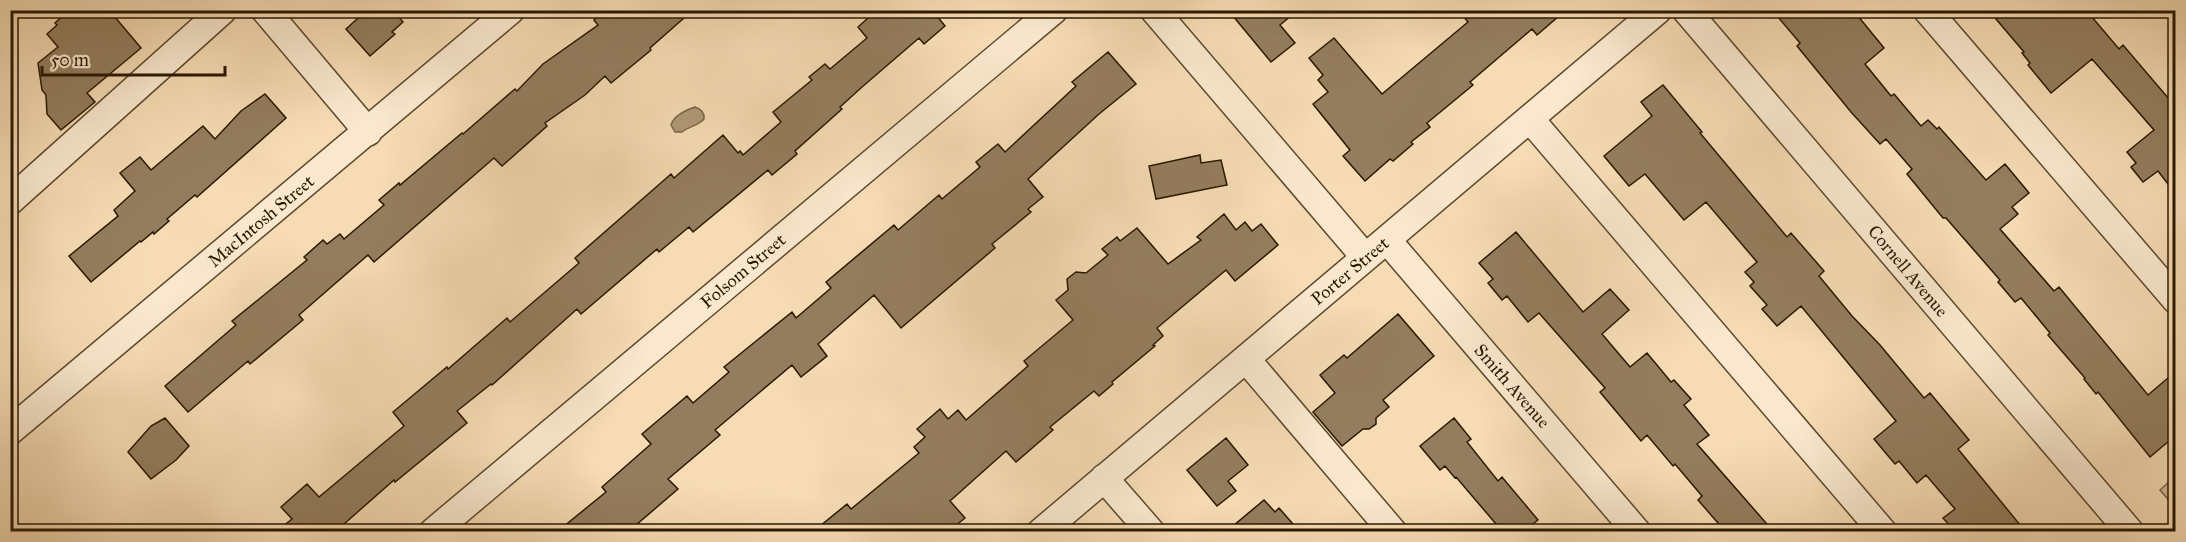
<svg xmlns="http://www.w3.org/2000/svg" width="2186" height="542" viewBox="0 0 2186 542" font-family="'IM FELL Great Primer',serif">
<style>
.park{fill:url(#park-dots);stroke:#7e694a;stroke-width:1.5}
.water{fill:#b09977;stroke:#7a6547;stroke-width:1.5}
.building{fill:#947d5e;stroke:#291800;stroke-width:1.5}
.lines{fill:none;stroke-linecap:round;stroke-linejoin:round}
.minor-casing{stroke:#5c492d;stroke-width:30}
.minor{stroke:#f9e8ce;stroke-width:27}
.labels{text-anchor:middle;stroke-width:4.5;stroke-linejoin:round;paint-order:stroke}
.street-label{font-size:18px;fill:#291800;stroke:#f9e8ce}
</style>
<defs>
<pattern id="park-dots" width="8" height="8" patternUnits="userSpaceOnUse" patternTransform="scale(1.5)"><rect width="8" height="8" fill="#d3ba95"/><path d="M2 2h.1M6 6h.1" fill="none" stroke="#b59f7f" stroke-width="1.8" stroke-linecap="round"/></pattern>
</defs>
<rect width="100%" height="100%" fill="#f6dbb4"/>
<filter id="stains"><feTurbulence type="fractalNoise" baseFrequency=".00333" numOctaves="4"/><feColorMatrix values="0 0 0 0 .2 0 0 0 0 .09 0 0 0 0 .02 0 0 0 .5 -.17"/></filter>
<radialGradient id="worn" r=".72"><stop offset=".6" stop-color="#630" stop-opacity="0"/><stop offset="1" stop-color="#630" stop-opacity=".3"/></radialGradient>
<!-- park -->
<path class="park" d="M 2175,477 L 2175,512 L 2172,504 L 2160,490 Z"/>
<!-- water -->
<path class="water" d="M 695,107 C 701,109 705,112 704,119 C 698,126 689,126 682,132 L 675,132 L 671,125 C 674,115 686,110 695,107 Z"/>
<!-- building -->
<path class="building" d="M 69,10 L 109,10 L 141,48 L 87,93 L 95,102 L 61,130 L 47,114 L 46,95 L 42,90 L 38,63 L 58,47 L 47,34 L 57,25 L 55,23 Z
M 367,10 L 393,10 L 403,22 L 392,32 L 395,34 L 370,56 L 346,29 Z
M 605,10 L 693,10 L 650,48 L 651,50 L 611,83 L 605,76 L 585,95 L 545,123 L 547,126 L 502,166 L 494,158 L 374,262 L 368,255 L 299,315 L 303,320 L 250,364 L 248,361 L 188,412 L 165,386 L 236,325 L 232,321 L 307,260 L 304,257 L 323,240 L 327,244 L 340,234 L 344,239 L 384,205 L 379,200 L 399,183 L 400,185 L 462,133 L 463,134 L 515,89 L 517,91 L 543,64 L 598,25 L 594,20 Z
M 877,10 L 932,10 L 945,26 L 924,44 L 919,38 L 862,87 L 840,107 L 842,109 L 795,151 L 797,154 L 772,175 L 768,170 L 693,232 L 689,227 L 659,252 L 657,249 L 581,314 L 577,309 L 492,385 L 491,384 L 457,411 L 467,423 L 395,482 L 394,480 L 336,531 L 277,531 L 292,519 L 281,507 L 307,484 L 319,497 L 404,426 L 393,412 L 447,367 L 448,369 L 507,318 L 510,322 L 579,263 L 575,258 L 671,174 L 674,178 L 723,135 L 738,153 L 740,151 L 743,155 L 781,122 L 773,112 L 812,80 L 809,77 L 825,64 L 830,69 L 867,38 L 858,27 Z
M 1228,10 L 1298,10 L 1280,25 L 1295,43 L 1271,62 Z
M 1458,10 L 1566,10 L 1537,35 L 1532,29 L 1470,82 L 1473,85 L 1427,123 L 1430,127 L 1411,142 L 1413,144 L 1393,161 L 1390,159 L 1365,181 L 1343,156 L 1350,150 L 1313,104 L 1328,92 L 1318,80 L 1323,75 L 1309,58 L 1334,38 L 1382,94 L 1468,22 Z
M 1772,10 L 1853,10 L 1884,48 L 1865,64 L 1891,96 L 1894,94 L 1921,126 L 1928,120 L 1937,129 L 1939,127 L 1986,180 L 2005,164 L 2029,193 L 2012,207 L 2018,214 L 2000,229 L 2054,291 L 2059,287 L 2148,395 L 2175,372 L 2175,436 L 2150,457 L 2098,392 L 2096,394 L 2084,379 L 2085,378 L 2048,335 L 2050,333 L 2021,298 L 2015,302 L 1998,282 L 2000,280 L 1946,218 L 1943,218 L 1907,174 L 1912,169 L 1886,139 L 1880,144 L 1851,112 L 1797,46 L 1800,43 Z
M 2006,10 L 2086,10 L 2119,49 L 2123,45 L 2175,106 L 2175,193 L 2158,171 L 2143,182 L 2131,167 L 2136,163 L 2127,152 L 2154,130 L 2092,59 L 2051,93 L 2028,65 L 2030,63 L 2022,53 L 2024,52 L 1996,19 Z
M 1108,52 L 1136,84 L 1099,114 L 1028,179 L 1043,197 L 1028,209 L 1031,212 L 992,244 L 995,248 L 901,328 L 874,295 L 818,344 L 827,356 L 801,377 L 792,365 L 715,430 L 720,435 L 668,479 L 678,489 L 629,531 L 558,531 L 606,492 L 602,487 L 651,444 L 642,434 L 687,396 L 693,403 L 729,372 L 724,367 L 792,312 L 796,318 L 831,288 L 826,282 L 894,225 L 898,230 L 939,195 L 942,199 L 980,167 L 976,162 L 998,144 L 1005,152 L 1076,86 L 1072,82 Z
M 1663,85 L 1702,132 L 1700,133 L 1787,237 L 1791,233 L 1824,271 L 1819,276 L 1852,316 L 1880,345 L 1924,398 L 1930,393 L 1969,440 L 1958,449 L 2025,531 L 1955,531 L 1943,518 L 1955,509 L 1926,475 L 1917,483 L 1899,461 L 1895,464 L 1874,439 L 1896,421 L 1801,306 L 1777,326 L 1762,309 L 1767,305 L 1750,286 L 1754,282 L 1745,272 L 1757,262 L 1706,202 L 1684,220 L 1645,174 L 1629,186 L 1604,156 L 1652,116 L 1641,102 Z
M 265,94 L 286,118 L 197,197 L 195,195 L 167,219 L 169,221 L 154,234 L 153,232 L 141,242 L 140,241 L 91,282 L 69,256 L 118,216 L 114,210 L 135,191 L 120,173 L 140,157 L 151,170 L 203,126 L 215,139 L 241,111 Z
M 1200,155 L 1201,163 L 1221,160 L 1227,185 L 1156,199 L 1149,166 Z
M 1224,214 L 1236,230 L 1245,222 L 1252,231 L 1261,224 L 1278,245 L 1235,281 L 1226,270 L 1157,328 L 1163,336 L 1153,345 L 1155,346 L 1112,382 L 1113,384 L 1099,396 L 1094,391 L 1050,427 L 1053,430 L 1016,462 L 1006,451 L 950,501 L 965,518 L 949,531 L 814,531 L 847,504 L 851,509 L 919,453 L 914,447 L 925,437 L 917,429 L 940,409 L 948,419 L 958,410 L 966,420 L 1028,366 L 1024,361 L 1073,320 L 1056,300 L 1068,290 L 1067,279 L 1076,272 L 1086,273 L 1108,255 L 1102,249 L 1117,237 L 1120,241 L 1137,228 L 1168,264 L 1201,240 L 1197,237 Z
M 1516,232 L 1583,312 L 1610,289 L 1629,310 L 1602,334 L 1630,367 L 1647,353 L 1671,382 L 1674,380 L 1691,399 L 1684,405 L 1709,435 L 1697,444 L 1773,531 L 1725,531 L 1698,500 L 1702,496 L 1675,464 L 1673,466 L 1647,435 L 1641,441 L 1600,392 L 1605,388 L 1539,313 L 1528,322 L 1507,296 L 1502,300 L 1488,283 L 1493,279 L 1479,263 Z
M 1398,314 L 1434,356 L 1383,400 L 1389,407 L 1376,418 L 1376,424 L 1369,429 L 1363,429 L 1342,446 L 1313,412 L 1335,393 L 1320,375 L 1344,355 L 1347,358 Z
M 165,418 L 189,446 L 176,460 L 151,479 L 128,452 L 151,426 Z
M 1454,418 L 1471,439 L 1467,442 L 1498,481 L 1502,477 L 1538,520 L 1524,531 L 1502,531 L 1456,477 L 1455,478 L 1445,466 L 1440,470 L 1420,446 Z
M 1226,438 L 1248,465 L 1228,481 L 1236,491 L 1217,506 L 1187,470 Z
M 1264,500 L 1275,512 L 1279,508 L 1299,531 L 1227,531 Z"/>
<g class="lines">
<!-- minor casing -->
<g class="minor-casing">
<path id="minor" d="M 265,10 L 368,132
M 1154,10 L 1365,257
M 1686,10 L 2130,532
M 1927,10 L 2176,300
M 1530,119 L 1883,532
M 10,201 L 223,10
M 1387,240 L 1637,532
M 1246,359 L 1393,532
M 10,431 L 511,10
M 1104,478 L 1151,532
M 433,532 L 1054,10
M 1041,532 L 1658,10"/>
</g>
<!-- minor -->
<use href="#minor" class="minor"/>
</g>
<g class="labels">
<!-- street labels -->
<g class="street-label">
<text transform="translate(261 221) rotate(-40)" y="6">MacIntosh Street</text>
<text transform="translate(743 271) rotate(-40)" y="6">Folsom Street</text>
<text transform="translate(1350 271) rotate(-40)" y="6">Porter Street</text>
<text transform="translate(1908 271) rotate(50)" y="6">Cornell Avenue</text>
<text transform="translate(1512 386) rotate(49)" y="6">Smith Avenue</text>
</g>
</g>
<!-- margin -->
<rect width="2186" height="542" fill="none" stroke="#f6dbb4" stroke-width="36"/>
<rect x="12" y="12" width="2162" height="518" fill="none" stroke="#291800" stroke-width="3"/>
<rect x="18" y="18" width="2150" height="506" fill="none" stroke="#291800" stroke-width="1.5"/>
<!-- scale -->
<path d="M42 66v9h183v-9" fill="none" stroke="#291800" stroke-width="3"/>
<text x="51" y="66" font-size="18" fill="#291800" stroke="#f9e8ce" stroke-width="4.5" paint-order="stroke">50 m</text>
<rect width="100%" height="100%" filter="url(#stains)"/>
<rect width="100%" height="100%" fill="url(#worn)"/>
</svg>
